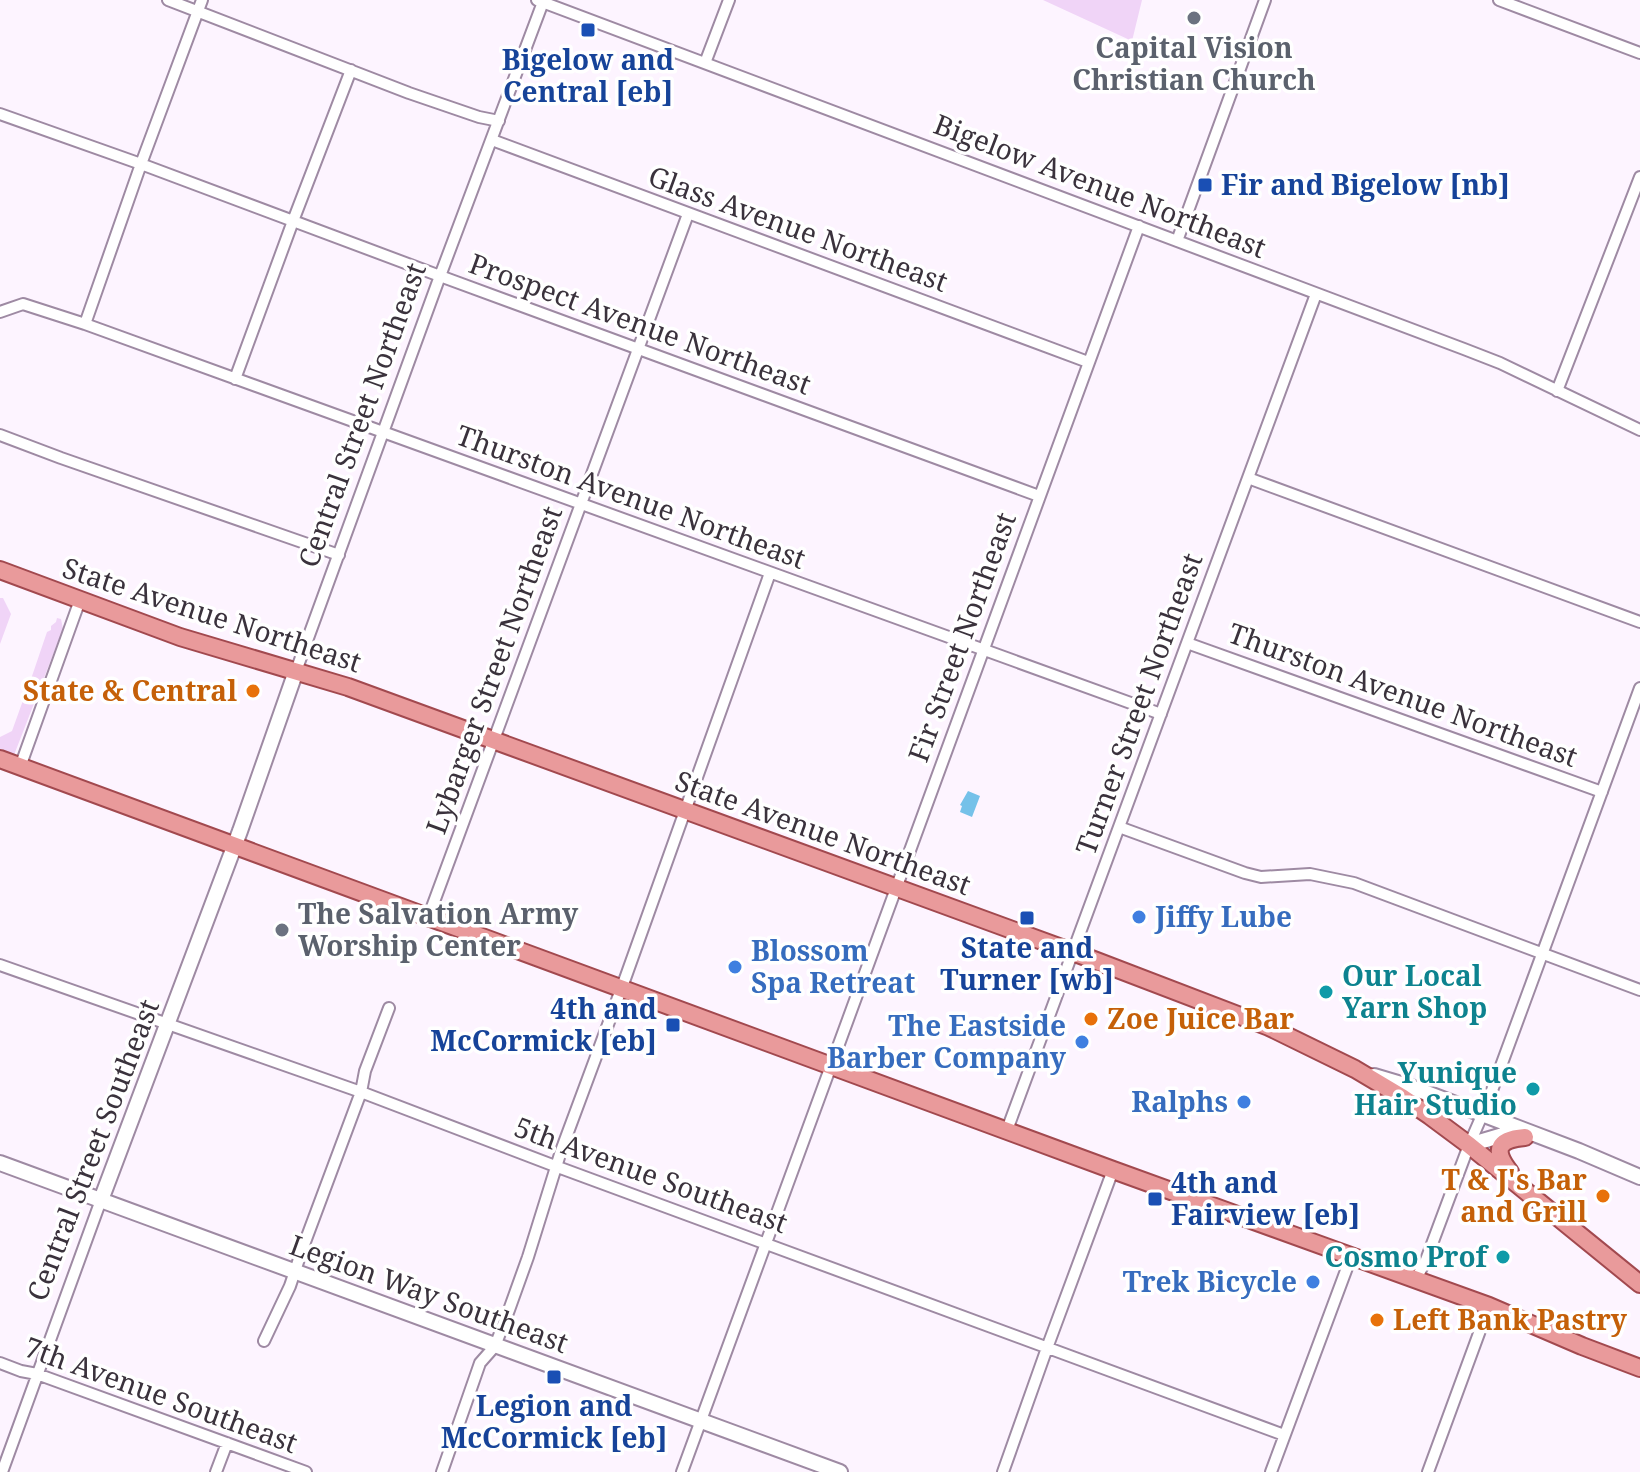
<svg xmlns="http://www.w3.org/2000/svg" width="1640" height="1472" viewBox="0 0 1640 1472" font-family="'Noto Serif',serif">
<style>
.green{fill:#f0d4f7}
.water{fill:#75c1e9}
.lines{fill:none;stroke-linecap:round;stroke-linejoin:round}
.street-casing{stroke:#9e8aa3;stroke-width:14}
.secondary-casing{stroke:#9e8aa3;stroke-width:18}
.primary-casing{stroke:#a2494f;stroke-width:20}
.street{stroke:#fff;stroke-width:10}
.secondary{stroke:#fff;stroke-width:14}
.primary{stroke:#e99a9b;stroke-width:16}
.worship-dot{fill:#6b7280;stroke:#fff;stroke-width:3}
.transit-dot{fill:#1a4fb4;stroke:#fff;stroke-width:3}
.food-dot{fill:#e8710a;stroke:#fff;stroke-width:3}
.shop-dot{fill:#3f7fe0;stroke:#fff;stroke-width:3}
.culture-dot{fill:#0f9aa8;stroke:#fff;stroke-width:3}
.labels{text-anchor:middle;stroke-width:7;stroke-linejoin:round;paint-order:stroke}
.worship-label{font-size:28px;font-weight:bold;fill:#5b616d;stroke:#fff}
.transit-label{font-size:28px;font-weight:bold;fill:#164399;stroke:#fff}
.street-label{font-size:28px;fill:#3a323c;stroke:#fff}
.food-label{font-size:28px;font-weight:bold;fill:#c56008;stroke:#fff;text-anchor:end}
.shop-label{font-size:28px;font-weight:bold;fill:#366cbe;stroke:#fff;text-anchor:end}
.culture-label{font-size:28px;font-weight:bold;fill:#0d838f;stroke:#fff;text-anchor:end}
</style>
<rect width="100%" height="100%" fill="#fdf4ff"/>
<!-- green -->
<path class="green" d="M 1043,0 L 1142,0 L 1132,41 Z
M 0,598 L 3,598 L 11,614 L 0,644 Z
M 57,618 L 61,619 L 63,629 L 14,755 L 0,749 L 0,737 L 12,731 L 26,692 L 32,692 L 34,686 L 31,679 L 47,632 L 51,630 L 51,626 L 56,622 Z"/>
<!-- water -->
<path class="water" d="M 968,791 L 980,796 L 972,817 L 960,812 L 962,806 L 960,805 Z"/>
<g class="lines">
<!-- street casing -->
<g class="street-casing">
<path id="street" d="M 168,0 L 409,93 L 479,117 L 499,121
M 537,0 L 1464,349 L 1500,363 L 1640,430
M 1499,0 L 1640,53
M 705,63 L 729,0
M 0,114 L 141,164 L 440,276 L 1039,496
M 492,140 L 1088,362
M 1177,241 L 1265,0
M 0,312 L 23,304 L 85,324 L 1161,714
M 85,324 L 141,164 L 202,0
M 235,379 L 293,221 L 351,70
M 1557,391 L 1640,177
M 0,435 L 61,458 L 339,555
M 1248,478 L 1640,622
M 1187,643 L 1602,792
M 296,671 L 440,276 L 543,2
M 20,767 L 80,600
M 1119,827 L 1245,873 L 1261,877 L 1310,874 L 1354,883 L 1640,990
M 428,918 L 688,214
M 0,965 L 361,1092 L 555,1166 L 1284,1435
M 1007,1130 L 1316,294
M 1416,1279 L 1426,1260 L 1469,1145 L 1487,1104 L 1640,688
M 264,1341 L 290,1286 L 302,1250 L 361,1092 L 365,1071 L 389,1008
M 0,1363 L 21,1371 L 37,1374 L 306,1472
M 2,1472 L 101,1200
M 216,1472 L 227,1443
M 442,1472 L 480,1363 L 495,1346 L 509,1310 L 528,1257 L 561,1151 L 626,976 L 770,573
M 682,1472 L 1139,226
M 1003,1472 L 1047,1348 L 1113,1170
M 1271,1472 L 1351,1257
M 1428,1472 L 1489,1306"/>
</g>
<!-- secondary casing -->
<g class="secondary-casing">
<path id="secondary" d="M 1374,1076 L 1411,1087 L 1579,1151 L 1640,1177
M 1469,1145 L 1503,1135 L 1520,1136
M 0,1163 L 840,1472
M 101,1200 L 240,831 L 296,671"/>
</g>
<!-- primary casing -->
<g class="primary-casing">
<path id="primary" d="M 0,570 L 180,637 L 348,687 L 1086,957 L 1269,1027 L 1355,1069 L 1402,1097 L 1430,1116 L 1469,1145 L 1640,1284
M 0,759 L 1113,1170 L 1489,1306 L 1582,1346 L 1640,1368
M 1510,1172 C 1492,1150 1498,1139 1525,1137"/>
</g>
<!-- street -->
<use href="#street" class="street"/>
<!-- secondary -->
<use href="#secondary" class="secondary"/>
<!-- primary -->
<use href="#primary" class="primary"/>
</g>
<!-- markers -->
<g class="worship-dot">
<circle cx="1194" cy="18" r="8"/>
<circle cx="282" cy="930" r="8"/>
</g>
<g class="transit-dot">
<rect x="580" y="22" width="16" height="16" rx="4"/>
<rect x="1197" y="177" width="16" height="16" rx="4"/>
<rect x="1019" y="910" width="16" height="16" rx="4"/>
<rect x="665" y="1017" width="16" height="16" rx="4"/>
<rect x="1147" y="1191" width="16" height="16" rx="4"/>
<rect x="546" y="1369" width="16" height="16" rx="4"/>
</g>
<g class="food-dot">
<circle cx="253" cy="691" r="8"/>
<circle cx="1091" cy="1019" r="8"/>
<circle cx="1603" cy="1196" r="8"/>
<circle cx="1377" cy="1320" r="8"/>
</g>
<g class="shop-dot">
<circle cx="1139" cy="917" r="8"/>
<circle cx="735" cy="967" r="8"/>
<circle cx="1082" cy="1042" r="8"/>
<circle cx="1244" cy="1102" r="8"/>
<circle cx="1313" cy="1282" r="8"/>
</g>
<g class="culture-dot">
<circle cx="1326" cy="992" r="8"/>
<circle cx="1533" cy="1089" r="8"/>
<circle cx="1503" cy="1257" r="8"/>
</g>
<g class="labels">
<!-- worship labels -->
<g class="worship-label">
<text x="1194" y="58">Capital Vision<tspan x="1194" dy="32">Christian Church</tspan></text>
<text x="298" y="924" text-anchor="start">The Salvation Army<tspan x="298" dy="32">Worship Center</tspan></text>
</g>
<!-- transit labels -->
<g class="transit-label">
<text x="588" y="70">Bigelow and<tspan x="588" dy="32">Central [eb]</tspan></text>
<text x="1221" y="195" text-anchor="start">Fir and Bigelow [nb]</text>
<text x="1027" y="958">State and<tspan x="1027" dy="32">Turner [wb]</tspan></text>
<text x="657" y="1019" text-anchor="end">4th and<tspan x="657" dy="32">McCormick [eb]</tspan></text>
<text x="1171" y="1193" text-anchor="start">4th and<tspan x="1171" dy="32">Fairview [eb]</tspan></text>
<text x="554" y="1416">Legion and<tspan x="554" dy="32">McCormick [eb]</tspan></text>
</g>
<!-- street labels -->
<g class="street-label">
<text transform="translate(1100 186) rotate(21)" y="10">Bigelow Avenue Northeast</text>
<text transform="translate(798 229) rotate(20)" y="10">Glass Avenue Northeast</text>
<text transform="translate(640 324) rotate(20)" y="10">Prospect Avenue Northeast</text>
<text transform="translate(362 415) rotate(-70)" y="10">Central Street Northeast</text>
<text transform="translate(631 497) rotate(20)" y="10">Thurston Avenue Northeast</text>
<text transform="translate(212 615) rotate(18)" y="10">State Avenue Northeast</text>
<text transform="translate(962 637) rotate(-70)" y="10">Fir Street Northeast</text>
<text transform="translate(494 670) rotate(-70)" y="10">Lybarger Street Northeast</text>
<text transform="translate(1403 695) rotate(20)" y="10">Thurston Avenue Northeast</text>
<text transform="translate(1139 704) rotate(-70)" y="10">Turner Street Northeast</text>
<text transform="translate(823 833) rotate(20)" y="10">State Avenue Northeast</text>
<text transform="translate(93 1150) rotate(-69)" y="10">Central Street Southeast</text>
<text transform="translate(651 1175) rotate(20)" y="10">5th Avenue Southeast</text>
<text transform="translate(429 1294) rotate(20)" y="10">Legion Way Southeast</text>
<text transform="translate(161 1395) rotate(20)" y="10">7th Avenue Southeast</text>
</g>
<!-- food labels -->
<g class="food-label">
<text x="237" y="701">State &amp; Central</text>
<text x="1107" y="1029" text-anchor="start">Zoe Juice Bar</text>
<text x="1587" y="1190">T &amp; J's Bar<tspan x="1587" dy="32">and Grill</tspan></text>
<text x="1393" y="1330" text-anchor="start">Left Bank Pastry</text>
</g>
<!-- shop labels -->
<g class="shop-label">
<text x="1155" y="927" text-anchor="start">Jiffy Lube</text>
<text x="751" y="961" text-anchor="start">Blossom<tspan x="751" dy="32">Spa Retreat</tspan></text>
<text x="1066" y="1036">The Eastside<tspan x="1066" dy="32">Barber Company</tspan></text>
<text x="1228" y="1112">Ralphs</text>
<text x="1297" y="1292">Trek Bicycle</text>
</g>
<!-- culture labels -->
<g class="culture-label">
<text x="1342" y="986" text-anchor="start">Our Local<tspan x="1342" dy="32">Yarn Shop</tspan></text>
<text x="1517" y="1083">Yunique<tspan x="1517" dy="32">Hair Studio</tspan></text>
<text x="1487" y="1267">Cosmo Prof</text>
</g>
</g>
</svg>
